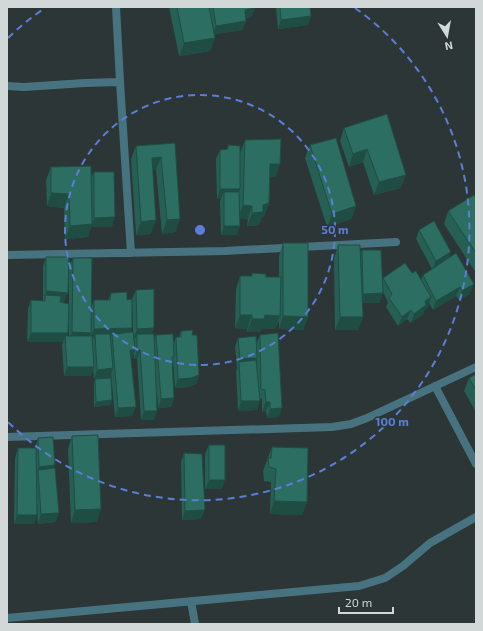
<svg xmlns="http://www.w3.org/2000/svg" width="483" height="631" viewBox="0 0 483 631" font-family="'Exo 2',sans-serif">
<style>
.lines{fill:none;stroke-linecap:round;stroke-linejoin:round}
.minor{stroke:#477380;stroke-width:8}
.wall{fill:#265f53;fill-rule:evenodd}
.shaded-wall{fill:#1f4d44}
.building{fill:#2c6e61;stroke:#1f4d44}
.ring{fill:none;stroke:#5c7ed8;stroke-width:2;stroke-dasharray:7 5}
.centre{fill:#5c7ed8;stroke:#2c3637;stroke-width:2}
.ring-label{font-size:12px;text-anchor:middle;font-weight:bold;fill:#5c7ed8;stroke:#2c3637;stroke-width:3;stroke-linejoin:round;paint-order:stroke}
</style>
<rect width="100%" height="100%" fill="#2c3637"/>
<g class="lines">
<!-- minor -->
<path class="minor" d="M 116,7 L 120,82 L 131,253
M 7,86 L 24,87 L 85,83 L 120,82
M 7,255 L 225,251 L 396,242
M 435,386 L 476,464
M 7,437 L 332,427 L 351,424 L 367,418 L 476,367
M 191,601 L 195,624
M 7,618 L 359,586 L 385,578 L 403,566 L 430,543 L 476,517"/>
</g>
<!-- wall -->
<path class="wall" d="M 169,7 L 255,7 L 255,8 L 251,17 L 245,18 L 246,21 L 242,30 L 215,34 L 210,51 L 179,56 Z
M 276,7 L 310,7 L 311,16 L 308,25 L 278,29 Z
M 387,114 L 401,188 L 374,195 L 363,162 L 349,167 L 340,141 L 344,128 Z
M 245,140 L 276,177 L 270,177 L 269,203 L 264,216 L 262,217 L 259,225 L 247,226 L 248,219 L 240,218 L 237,235 L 221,235 L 220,202 L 221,198 L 217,199 L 216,159 L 220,150 L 227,149 L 228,145 L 240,153 Z
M 175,143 L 176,232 L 162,234 L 156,170 L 153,170 L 151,234 L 136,235 L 131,159 L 136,146 Z
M 310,145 L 356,206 L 351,219 L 327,227 L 305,158 Z
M 51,167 L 91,178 L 94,172 L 112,227 L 91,227 L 88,237 L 65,239 L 64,208 L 47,206 L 46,180 Z
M 476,198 L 476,273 L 444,224 L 448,211 Z
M 419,230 L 449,258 L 470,294 L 459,300 L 456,296 L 433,310 L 429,303 L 428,307 L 425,309 L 423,314 L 411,323 L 407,319 L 398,326 L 386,307 L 388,302 L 383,292 L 379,303 L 362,303 L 363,317 L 358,330 L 335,330 L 334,258 L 338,245 L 360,254 L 362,250 L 382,282 L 383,278 L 412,273 L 421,280 L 423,275 L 432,269 L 416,239 Z
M 283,243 L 308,317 L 303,330 L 279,329 L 279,320 L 275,329 L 261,329 L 260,332 L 247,332 L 247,329 L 235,328 L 236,289 L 240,276 L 251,276 L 252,273 L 266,277 L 279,277 L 279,256 Z
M 46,257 L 64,302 L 60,302 L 69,304 L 69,267 L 73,258 L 91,308 L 94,300 L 108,300 L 111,293 L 127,300 L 131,332 L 133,334 L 132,299 L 136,290 L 154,340 L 156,335 L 174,343 L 176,337 L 179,337 L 181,331 L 192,335 L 199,375 L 196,384 L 188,387 L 175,388 L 173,360 L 172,362 L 174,398 L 171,407 L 158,408 L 157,391 L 154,420 L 141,420 L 137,359 L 134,359 L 134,353 L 132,359 L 131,359 L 132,416 L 115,417 L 111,374 L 110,378 L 94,379 L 93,369 L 91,376 L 64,376 L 62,345 L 63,342 L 27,342 L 28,309 L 31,300 L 43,301 L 43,266 ZM 69,312 L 69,336 L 67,336 Z
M 260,335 L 279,417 L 267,418 L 266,411 L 262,412 L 262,399 L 260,398 L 257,410 L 238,411 L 236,371 L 237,368 L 235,347 L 238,338 L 256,344 ZM 257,358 L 257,375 L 256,361 Z
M 476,374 L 476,412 L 464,391 L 469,378 Z
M 95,379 L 111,405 L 94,407 L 94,384 Z
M 72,436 L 97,522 L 71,523 L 68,449 Z
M 38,438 L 54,468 L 56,522 L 38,524 L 37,511 L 34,524 L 14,524 L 15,458 L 18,448 L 35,448 Z
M 209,445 L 222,489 L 205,489 L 205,454 Z
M 272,447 L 307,502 L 302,515 L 270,514 L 271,482 L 264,481 L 263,471 Z
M 184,453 L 201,519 L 182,520 L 181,462 Z"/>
<!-- shaded-wall -->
<path class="shaded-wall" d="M 255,8 L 251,17 L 241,19 L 245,10 Z
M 311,16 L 308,25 L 278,29 L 281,20 Z
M 246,21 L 242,30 L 212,35 L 216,26 Z
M 215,38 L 210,51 L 179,56 L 184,43 Z
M 367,149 L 363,162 L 349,167 L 353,154 Z
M 161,157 L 156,170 L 147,171 L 152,158 Z
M 270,164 L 280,164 L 276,177 L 265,178 Z
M 406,175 L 401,188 L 374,195 L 379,182 Z
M 220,189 L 240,189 L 237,198 L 224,192 L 221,198 L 217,199 Z
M 51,193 L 69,194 L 64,208 L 47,206 Z
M 269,203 L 264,216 L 262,217 L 259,225 L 247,226 L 252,213 L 263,205 Z
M 243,205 L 252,206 L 248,219 L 238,218 Z
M 356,206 L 351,219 L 327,227 L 332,214 Z
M 115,217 L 112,227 L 91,227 L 88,237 L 65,239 L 70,226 L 92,224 L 94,218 Z
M 180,219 L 176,232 L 162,234 L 167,220 Z
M 156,220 L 151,234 L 136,235 L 141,222 Z
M 224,226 L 240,226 L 237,235 L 221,235 Z
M 451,252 L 448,262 L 432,271 L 436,261 Z
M 474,284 L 470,294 L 459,300 L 462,291 Z
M 460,287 L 456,296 L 433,310 L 436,301 Z
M 46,291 L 68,293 L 64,302 L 45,301 L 45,296 Z
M 383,293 L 379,303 L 360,303 L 363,294 Z
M 431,297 L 428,307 L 425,309 L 423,314 L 411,323 L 414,314 L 425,301 Z
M 411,310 L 407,319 L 398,326 L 402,317 Z
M 240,315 L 252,315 L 247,329 L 235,328 Z
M 265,315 L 280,316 L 275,329 L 261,329 L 260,332 L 247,332 L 252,319 Z
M 283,316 L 308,317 L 303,330 L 279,329 Z
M 340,317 L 363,317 L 358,330 L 335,330 Z
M 132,328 L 129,337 L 112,334 L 110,338 L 95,334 L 94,338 L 90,338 L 94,329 Z
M 154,328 L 151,337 L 137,334 L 136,338 L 134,338 L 137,329 Z
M 72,332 L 91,333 L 88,342 L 69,341 Z
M 31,333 L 68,333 L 65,340 L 65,336 L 63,342 L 27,342 Z
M 130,350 L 135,350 L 132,359 L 127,360 Z
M 137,350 L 140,350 L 137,359 L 134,359 Z
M 257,358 L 254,367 L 239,362 L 236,369 L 240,359 Z
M 67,367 L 94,367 L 91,376 L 64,376 Z
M 113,368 L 110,378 L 94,379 L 97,370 Z
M 199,375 L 196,384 L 188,387 L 175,388 L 178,379 Z
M 174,398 L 171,407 L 158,408 L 161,399 Z
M 112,400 L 111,405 L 94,407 L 96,402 Z
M 241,401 L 260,401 L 257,410 L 238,411 Z
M 266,402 L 270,402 L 266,411 L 262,412 Z
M 136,407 L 132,416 L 115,417 L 118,408 Z
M 282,408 L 279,417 L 267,418 L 270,409 Z
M 144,411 L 157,411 L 154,420 L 141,420 Z
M 55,465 L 51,475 L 38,470 L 36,476 L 39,467 Z
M 209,480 L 225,480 L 222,489 L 205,489 Z
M 274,501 L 307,502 L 302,515 L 270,514 Z
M 101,509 L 97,522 L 71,523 L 75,510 Z
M 205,510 L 201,519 L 182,520 L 185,511 Z
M 59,513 L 56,522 L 38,524 L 41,514 Z
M 17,515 L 37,515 L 34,524 L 14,524 Z"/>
<!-- building -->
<path class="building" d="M 177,7 L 209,7 L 215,38 L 184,43 Z
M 213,7 L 255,7 L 255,8 L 245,10 L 246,21 L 216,26 Z
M 280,7 L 310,7 L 311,16 L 281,20 Z
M 387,114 L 406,175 L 379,182 L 367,149 L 353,154 L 344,128 Z
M 336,138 L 356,206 L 332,214 L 310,145 Z
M 281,139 L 280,164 L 270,164 L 269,203 L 263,205 L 263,212 L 252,213 L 252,206 L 243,205 L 245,140 Z
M 175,143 L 180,219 L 167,220 L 161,157 L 152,158 L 156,220 L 141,222 L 136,146 Z
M 228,145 L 240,146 L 240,189 L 220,189 L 220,150 L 228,149 Z
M 91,166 L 92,224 L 70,226 L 69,194 L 51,193 L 51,167 Z
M 94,172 L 114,172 L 115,217 L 94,218 Z
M 224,192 L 239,192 L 240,226 L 224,226 Z
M 474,195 L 476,198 L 476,253 L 448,211 Z
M 434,221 L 451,252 L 436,261 L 419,230 Z
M 283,243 L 308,243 L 308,317 L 283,316 Z
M 338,245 L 360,245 L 363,317 L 340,317 Z
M 362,250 L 381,250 L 383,293 L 363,294 Z
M 456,253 L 474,284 L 462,291 L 460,287 L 436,301 L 423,275 Z
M 46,257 L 69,257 L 68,293 L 46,291 Z
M 73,258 L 92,258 L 91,333 L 72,332 Z
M 405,263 L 412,273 L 416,271 L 431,297 L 425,301 L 426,305 L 414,314 L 411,310 L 402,317 L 389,298 L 392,294 L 383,278 Z
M 252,273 L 266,274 L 266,277 L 281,277 L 280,316 L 265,315 L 264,319 L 252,319 L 252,315 L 240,315 L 240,276 L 252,276 Z
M 154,289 L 154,328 L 137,329 L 136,290 Z
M 127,292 L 127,300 L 132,299 L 132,328 L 94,329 L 94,300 L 110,300 L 111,293 Z
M 45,295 L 61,296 L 60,302 L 69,304 L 68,333 L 31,333 L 31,300 L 45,301 Z
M 193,330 L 192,335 L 197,335 L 199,375 L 191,378 L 178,379 L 176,337 L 181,337 L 181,331 Z
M 133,332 L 135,350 L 130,350 L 136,407 L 118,408 L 112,334 Z
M 278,333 L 282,408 L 270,409 L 270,402 L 266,402 L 265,390 L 261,389 L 260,335 Z
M 95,334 L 110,334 L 113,368 L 97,370 Z
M 137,334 L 154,334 L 157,411 L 144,411 L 140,350 L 137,350 Z
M 173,334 L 174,356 L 172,357 L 174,398 L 161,399 L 156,335 Z
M 65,336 L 92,336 L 94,367 L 67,367 Z
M 256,336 L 257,358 L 240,359 L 238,338 Z
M 256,360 L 260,401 L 241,401 L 239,362 Z
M 476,374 L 476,390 L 469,378 Z
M 111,378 L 112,400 L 96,402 L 95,379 Z
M 98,435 L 101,509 L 75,510 L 72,436 Z
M 53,437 L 55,465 L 39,467 L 38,438 Z
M 209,445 L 225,445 L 225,480 L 209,480 Z
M 272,447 L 308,448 L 307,502 L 274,501 L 276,469 L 269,467 L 268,458 L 271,458 Z
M 18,448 L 36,448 L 37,515 L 17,515 Z
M 184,453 L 202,454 L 205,510 L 185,511 Z
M 55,468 L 59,513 L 41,514 L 38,470 Z"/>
<!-- distance rings -->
<g class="ring">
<circle cx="200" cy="230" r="135"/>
<path d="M8 38A271 271 0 0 1 45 8M355 8A271 271 0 1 1 8 422"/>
</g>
<circle cx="200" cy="230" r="6" class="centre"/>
<g class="ring-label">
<text x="335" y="234">50 m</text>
<text x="392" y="426">100 m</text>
</g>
<!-- border -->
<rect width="483" height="631" fill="none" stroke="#d2d8d8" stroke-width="16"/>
<!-- north arrow -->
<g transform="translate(447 36) rotate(169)" stroke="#2c3637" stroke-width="3" paint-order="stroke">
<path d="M0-3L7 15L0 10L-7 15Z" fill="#d2d8d8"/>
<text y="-6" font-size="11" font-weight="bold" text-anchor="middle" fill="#d2d8d8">N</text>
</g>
<!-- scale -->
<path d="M339 607v6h54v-6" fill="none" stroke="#d2d8d8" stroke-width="2"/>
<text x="345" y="607" font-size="12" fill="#d2d8d8" stroke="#2c3637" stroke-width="3" paint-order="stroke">20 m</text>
</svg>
